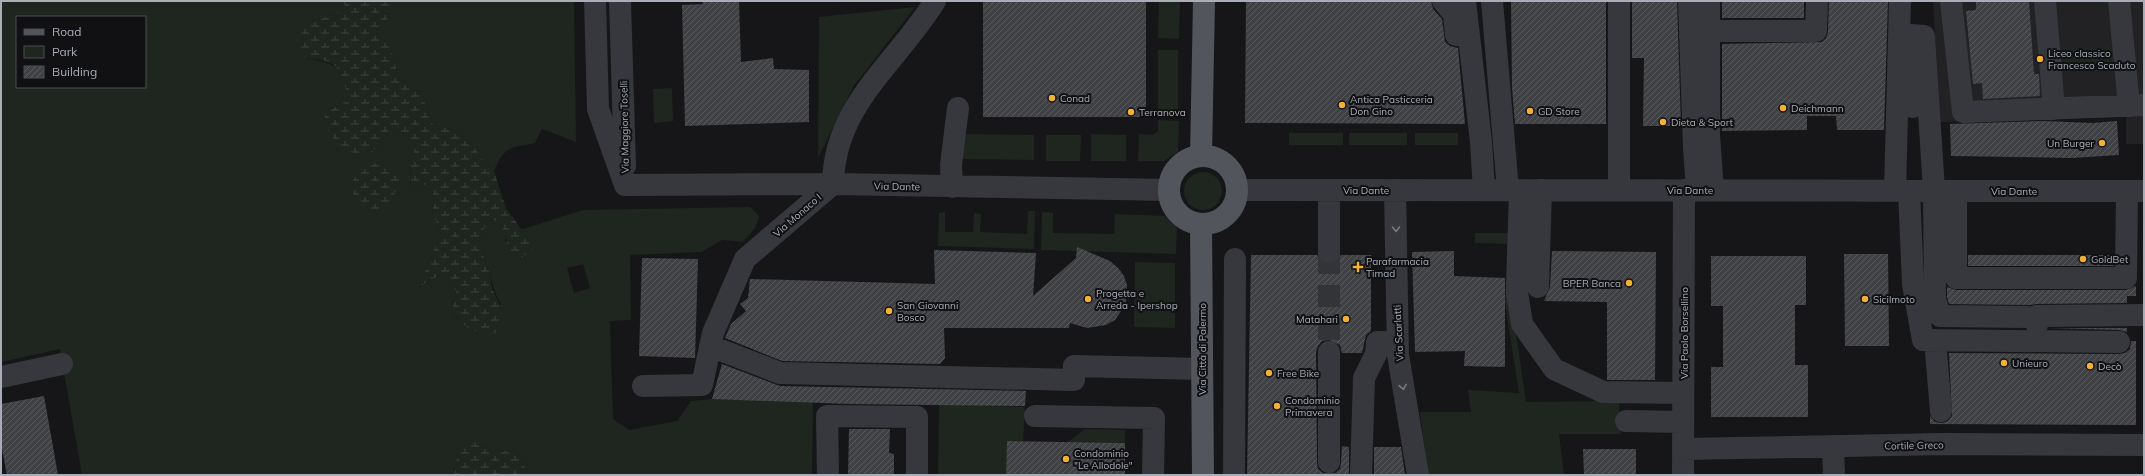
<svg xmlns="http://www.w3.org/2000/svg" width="2145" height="476" viewBox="0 0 2145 476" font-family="Mulish,sans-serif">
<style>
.built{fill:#222225}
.green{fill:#1e261f;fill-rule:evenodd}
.wetland{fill:url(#wetland-marsh)}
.building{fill:url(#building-hatch)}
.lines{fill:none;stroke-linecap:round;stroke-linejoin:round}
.minor-tunnel{stroke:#333438;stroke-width:22;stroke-dasharray:22 11;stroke-linecap:butt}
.minor{stroke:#37383d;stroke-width:22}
.major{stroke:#53555c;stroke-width:22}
.oneway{stroke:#757881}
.poi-dot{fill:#f2b134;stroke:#111113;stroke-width:1.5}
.labels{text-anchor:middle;stroke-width:4;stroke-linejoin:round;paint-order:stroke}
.poi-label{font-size:10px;fill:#a8adb8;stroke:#111113;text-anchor:start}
.street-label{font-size:10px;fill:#a8adb8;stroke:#111113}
</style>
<defs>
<pattern id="wetland-marsh" width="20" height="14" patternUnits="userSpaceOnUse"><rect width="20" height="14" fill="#1e261f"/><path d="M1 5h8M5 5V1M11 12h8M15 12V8" fill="none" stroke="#3c433d"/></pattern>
<pattern id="building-hatch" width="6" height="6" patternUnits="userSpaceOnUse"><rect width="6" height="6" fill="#404145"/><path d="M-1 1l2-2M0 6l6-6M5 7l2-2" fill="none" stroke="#595a5e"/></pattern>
</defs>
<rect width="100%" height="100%" fill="#161618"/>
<!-- built -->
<path class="built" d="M 1933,1 L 2144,1 L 2144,144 L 2126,144 L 2126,117 L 1940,122 Z"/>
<!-- green -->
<path class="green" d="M 1,1 L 343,1 L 346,9 L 309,23 L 305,58 C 337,63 343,67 348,101 L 326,111 L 373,152 L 393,125 L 416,145 L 411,162 L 410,190 L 428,184 L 434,196 L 432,213 L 441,233 L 419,288 L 438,276 L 447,273 L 456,291 L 452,310 L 457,318 L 474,331 L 501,304 C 495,294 493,286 490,275 C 483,250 476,247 488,220 L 498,221 L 505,231 L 505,241 L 529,240 L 520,230 L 583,210 L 750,207 L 759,216 L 756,227 L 743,242 L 722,240 L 701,252 L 630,255 L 631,320 L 610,321 L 613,419 L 629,430 L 677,421 L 691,401 L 712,399 L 813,401 L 812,475 L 527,475 L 523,461 L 516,451 L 489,450 L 469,439 L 454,470 L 454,475 L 82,475 L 60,349 L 1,362 ZM 17,17 L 145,17 L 145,87 L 17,87 ZM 583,264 L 590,288 L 574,293 L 567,268 Z
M 396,1 L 574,1 L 576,142 L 542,129 L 535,143 C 510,148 504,146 494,171 L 482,159 L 476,150 L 455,130 L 433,125 L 421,92 C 392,84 400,73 391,50 C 389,44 380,37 376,31 L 386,22 Z
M 1159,1 L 1180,1 L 1179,39 L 1158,38 Z
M 915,7 L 853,87 L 818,158 L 819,17 Z
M 2108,45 L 2113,49 L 2113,63 L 2110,68 L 2062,72 L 2056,69 L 2058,50 Z
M 1158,50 L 1178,50 L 1178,111 L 1158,111 Z
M 672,88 L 673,121 L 654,123 L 653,89 Z
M 1158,120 L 1179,121 L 1178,152 L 1164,161 L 1138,161 L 1139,134 L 1153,135 L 1158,131 Z
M 1289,133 L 1343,133 L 1343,145 L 1289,145 Z
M 1349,133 L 1407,133 L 1407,145 L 1349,145 Z
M 1415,133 L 1458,133 L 1458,145 L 1415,145 Z
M 962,134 L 1034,135 L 1034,160 L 962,159 Z
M 1091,134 L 1126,135 L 1126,161 L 1091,161 Z
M 1046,135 L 1081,135 L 1080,161 L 1046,161 Z
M1184 191a19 19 0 1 1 38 0a19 19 0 1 1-38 0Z
M 1028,211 L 1035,211 L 1034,249 L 938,246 L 939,213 L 945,212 L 945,232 L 973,232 L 974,213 L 981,214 L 980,232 L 1027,234 Z
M 1042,212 L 1053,213 L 1053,233 L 1114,234 L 1115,214 L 1165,216 L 1177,227 L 1176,254 L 1041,250 Z
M 1475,233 L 1512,233 L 1510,292 L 1526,402 L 1619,401 L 1621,434 L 1559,434 L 1564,475 L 1428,475 L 1420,412 L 1471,412 L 1468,390 L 1519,393 L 1505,303 L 1507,244 L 1475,243 Z
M 1135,262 L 1175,263 L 1175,328 L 1134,327 Z
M 939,404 L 1025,407 L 1023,441 L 1007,441 L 1006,475 L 938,475 Z
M 1085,429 L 1125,430 L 1125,443 L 1068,442 Z"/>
<!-- wetland -->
<path class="wetland" d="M 343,1 L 396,1 L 386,22 L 376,31 C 380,37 389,43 391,50 C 400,73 392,84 421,92 L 433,125 L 455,130 L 476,150 L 482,159 L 494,171 L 506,208 L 529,240 L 532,250 L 521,258 L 511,255 C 506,243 506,232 498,221 L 488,220 C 477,244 482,251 490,274 C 491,280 491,287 494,292 C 502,310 505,313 496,333 C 476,336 462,327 452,310 L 456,291 L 447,274 L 438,276 L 418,288 L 441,233 L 432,213 L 434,196 L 428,184 L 410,190 L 411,162 L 416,145 L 393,125 L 373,152 L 360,156 L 338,146 L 324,124 L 326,111 L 348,101 C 346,88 342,67 328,62 C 321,59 312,59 305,58 L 298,38 L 309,23 L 346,9 Z
M 375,163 L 387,165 L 399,180 C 395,197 389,206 376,216 C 358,210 354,201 351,183 L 360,170 Z
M 469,439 L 489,450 L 516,451 L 523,461 L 527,475 L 454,475 L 458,451 Z"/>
<!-- building -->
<path class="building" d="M 702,1 L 739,1 L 741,62 L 773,58 L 774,69 L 809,70 L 809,122 L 685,126 L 682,5 L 703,4 Z
M 983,1 L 1146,1 L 1146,117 L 983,117 Z
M 1246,1 L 1431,1 L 1433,9 L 1442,19 L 1445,42 L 1450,46 L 1458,48 L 1465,124 L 1245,123 Z
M 1511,1 L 1606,1 L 1606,124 L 1515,124 L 1512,88 Z
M 1632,1 L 1677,1 L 1681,126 L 1643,126 L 1644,58 L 1632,58 Z
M 1722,1 L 1804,1 L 1804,18 L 1722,18 Z
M 1829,1 L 1888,1 L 1884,130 L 1837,130 L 1836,116 L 1807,116 L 1807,130 L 1722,131 L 1722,44 L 1822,42 L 1826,38 L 1828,32 Z
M 1976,1 L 2029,1 L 2034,74 L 2039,74 L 2040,96 L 1983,99 L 1982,83 L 1973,84 L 1966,11 L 1976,10 Z
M 2043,121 L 2093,123 L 2117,121 L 2119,155 L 2072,158 L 1951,156 L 1950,124 Z
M 1077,247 L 1110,261 L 1118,268 L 1124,276 L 1127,285 L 1126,304 L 1115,320 L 1106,325 L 1087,328 L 1070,323 L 1069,328 L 944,328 L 945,358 L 940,364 L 782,361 L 725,338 L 731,324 L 746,311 L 740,304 L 748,298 L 750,279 L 935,284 L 934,250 L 1036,253 L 1033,296 L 1076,258 Z
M 1454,251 L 1454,276 L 1505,278 L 1505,367 L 1464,366 L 1465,351 L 1415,352 L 1412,252 Z
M 1552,251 L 1656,252 L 1655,380 L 1607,380 L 1607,302 L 1544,301 L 1550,287 Z
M 1844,254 L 1888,254 L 1889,346 L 1845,346 Z
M 1251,255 L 1317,255 L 1322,263 L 1329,264 L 1336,263 L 1341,255 L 1371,255 L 1371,331 L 1366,335 L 1362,353 L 1342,353 L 1340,345 L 1329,340 L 1322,341 L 1318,346 L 1316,352 L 1317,462 L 1318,469 L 1323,473 L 1335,473 L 1340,469 L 1341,462 L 1342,446 L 1349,447 L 1349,475 L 1247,475 Z
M 1968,255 L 2114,255 L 2114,266 L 1968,266 Z
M 1711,256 L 1806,256 L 1806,305 L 1795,305 L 1795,365 L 1808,365 L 1808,417 L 1711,417 L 1711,367 L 1723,367 L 1723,306 L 1711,306 Z
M 642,258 L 698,259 L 695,358 L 639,356 Z
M 2136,286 L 2136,296 L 2127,296 L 2127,303 L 2036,304 L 2030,305 L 1949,304 L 1947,297 L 1947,287 L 1956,290 L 2126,290 Z
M 2049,328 L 2127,328 L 2127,332 L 2119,330 Z
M 2131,341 L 2136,341 L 2136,425 L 1930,424 L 1930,416 L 1935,422 L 1942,423 L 1948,421 L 1952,416 L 1949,353 L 2119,354 L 2125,353 L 2130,349 Z
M 722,364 L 780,386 L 1026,391 L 1025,406 L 849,404 L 712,399 Z
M 44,396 L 58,475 L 7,475 L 1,444 L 1,404 Z
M 849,429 L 890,429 L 889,453 L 894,454 L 894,475 L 848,475 Z
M 1007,441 L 1125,443 L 1125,475 L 1006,475 Z
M 1374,447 L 1401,447 L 1405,475 L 1374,475 Z
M 1583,449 L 1636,449 L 1636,475 L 1584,475 Z"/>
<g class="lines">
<!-- minor-tunnel -->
<path class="minor-tunnel" d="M 1329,252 L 1329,352"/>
<!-- minor -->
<path class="minor" d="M 595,1 L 598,109 L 625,185
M 620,1 L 625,166
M 1443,1 L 1454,14 L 1456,35 L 1459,35
M 1465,1 L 1481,142 L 1484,190
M 1492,1 L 1508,190
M 1619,1 L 1619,190
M 1689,1 L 1694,148 L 1697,190
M 1709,1 L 1709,135 L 1713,190
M 1951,1 L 1963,112 L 2144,105
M 2045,1 L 2054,109
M 2119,1 L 2129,106
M 1709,31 L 1816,31 L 1817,1
M 1912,107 L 1911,35 L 1924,36 L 1934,190 L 1935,299 L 1940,316 L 2026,317
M 625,185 L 833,184 L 1169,190
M 952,187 L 951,165 L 958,108
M 1237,190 L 2144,191
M 1395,190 L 1398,355 L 1418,475
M 1520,190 L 1517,292 L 1522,324 L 1554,369 L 1603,392 L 1683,393
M 1895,190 L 1900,1
M 1909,191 L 1913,284 L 1923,340 L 2119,342
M 1956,191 L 1956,278 L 2126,278 L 2127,191
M 1329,252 L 1329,190
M 1538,287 L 1541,190
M 2037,325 L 2036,316 L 2144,315
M 1935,340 L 1941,411
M 710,346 L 780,373 L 1074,380 L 1074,366 L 1202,369
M 1,377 L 62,364
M 643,386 L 702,385 L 713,333 L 745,259 L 833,184 C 834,104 897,63 935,1
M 1035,416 L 1154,418 L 1153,475
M 1626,421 L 1683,422
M 1833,446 L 1834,475
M 1683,449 L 1944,444 L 2144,445
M 1329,462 L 1329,352
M 828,475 L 827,416 L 917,417 L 917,475
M 1234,475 L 1235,259
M 1361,475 L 1364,378 L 1376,354 L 1377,342 L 1397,342
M 1683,475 L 1684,190"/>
<!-- major -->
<path class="major" d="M 1201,156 L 1204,1
M1169 190a34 34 0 1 1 68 0a34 34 0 1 1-68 0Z
M 1201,224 L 1203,475"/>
</g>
<!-- one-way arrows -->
<defs><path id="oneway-chevron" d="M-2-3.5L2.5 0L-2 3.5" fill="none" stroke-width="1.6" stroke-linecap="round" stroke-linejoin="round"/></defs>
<g class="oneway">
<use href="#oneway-chevron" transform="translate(1396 229) rotate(89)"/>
<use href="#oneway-chevron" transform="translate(1403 387) rotate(80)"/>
</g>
<!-- markers -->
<g class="poi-dot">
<circle cx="2040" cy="59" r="4"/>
<circle cx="1052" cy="98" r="4"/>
<circle cx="1342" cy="105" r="4"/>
<circle cx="1783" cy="108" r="4"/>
<circle cx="1530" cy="111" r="4"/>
<circle cx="1131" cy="112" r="4"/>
<circle cx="1663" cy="122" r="4"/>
<circle cx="2102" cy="143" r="4"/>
<circle cx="2083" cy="259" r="4"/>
<path d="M1356 261h4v4h4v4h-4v4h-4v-4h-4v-4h4z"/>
<circle cx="1629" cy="283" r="4"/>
<circle cx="1088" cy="299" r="4"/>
<circle cx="1865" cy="299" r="4"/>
<circle cx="889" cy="311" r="4"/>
<circle cx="1346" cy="319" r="4"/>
<circle cx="2004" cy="363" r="4"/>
<circle cx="2090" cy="366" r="4"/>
<circle cx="1269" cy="373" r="4"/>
<circle cx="1277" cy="406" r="4"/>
<circle cx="1066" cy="459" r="4"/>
</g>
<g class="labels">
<!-- poi labels -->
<g class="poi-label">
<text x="2048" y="57">Liceo classico<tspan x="2048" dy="12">Francesco Scaduto</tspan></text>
<text x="1060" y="102">Conad</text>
<text x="1350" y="103">Antica Pasticceria<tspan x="1350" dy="12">Don Gino</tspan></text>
<text x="1791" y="112">Deichmann</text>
<text x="1538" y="115">GD Store</text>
<text x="1139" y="116">Terranova</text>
<text x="1671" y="126">Dieta &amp; Sport</text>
<text x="2094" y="147" text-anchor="end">Un Burger</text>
<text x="2091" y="263">GoldBet</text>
<text x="1366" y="265">Parafarmacia<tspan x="1366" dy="12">Timad</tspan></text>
<text x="1621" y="287" text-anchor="end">BPER Banca</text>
<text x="1096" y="297">Progetta e<tspan x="1096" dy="12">Arreda - Ipershop</tspan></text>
<text x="1873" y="303">Sicilmoto</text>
<text x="897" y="309">San Giovanni<tspan x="897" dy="12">Bosco</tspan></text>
<text x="1338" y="323" text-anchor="end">Matahari</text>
<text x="2012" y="367">Unieuro</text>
<text x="2098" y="370">Decò</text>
<text x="1277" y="377">Free Bike</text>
<text x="1285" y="404">Condominio<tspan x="1285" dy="12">Primavera</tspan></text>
<text x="1074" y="457">Condominio<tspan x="1074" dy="12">"Le Allodole"</tspan></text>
</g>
<!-- street labels -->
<g class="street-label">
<text transform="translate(624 127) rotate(-91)" y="4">Via Maggiore Toselli</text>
<text transform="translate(897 186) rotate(1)" y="4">Via Dante</text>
<text x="1366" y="194">Via Dante</text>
<text x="1690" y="194">Via Dante</text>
<text x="2014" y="195">Via Dante</text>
<text transform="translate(797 215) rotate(-41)" y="4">Via Monaco I</text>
<text transform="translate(1398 333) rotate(-93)" y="4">Via Scarlatti</text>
<text transform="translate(1684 333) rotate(-90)" y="4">Via Paolo Borsellino</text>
<text transform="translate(1202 349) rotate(-90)" y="4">Via Città di Palermo</text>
<text transform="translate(1914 445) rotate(-1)" y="4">Cortile Greco</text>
</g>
</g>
<!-- border -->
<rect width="2145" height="476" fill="none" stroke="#a8adb8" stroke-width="4"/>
<!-- legend -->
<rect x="16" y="16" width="130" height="72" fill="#111113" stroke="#4d4f55"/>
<rect x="24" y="29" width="20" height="6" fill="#53555c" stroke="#4d4f55"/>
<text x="52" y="36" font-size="12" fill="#a8adb8">Road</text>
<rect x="24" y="46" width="20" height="12" fill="#1e261f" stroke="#4d4f55"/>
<text x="52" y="56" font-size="12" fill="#a8adb8">Park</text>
<rect x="24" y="66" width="20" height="12" fill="url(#building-hatch)" stroke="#4d4f55"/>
<text x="52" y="76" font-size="12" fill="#a8adb8">Building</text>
</svg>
